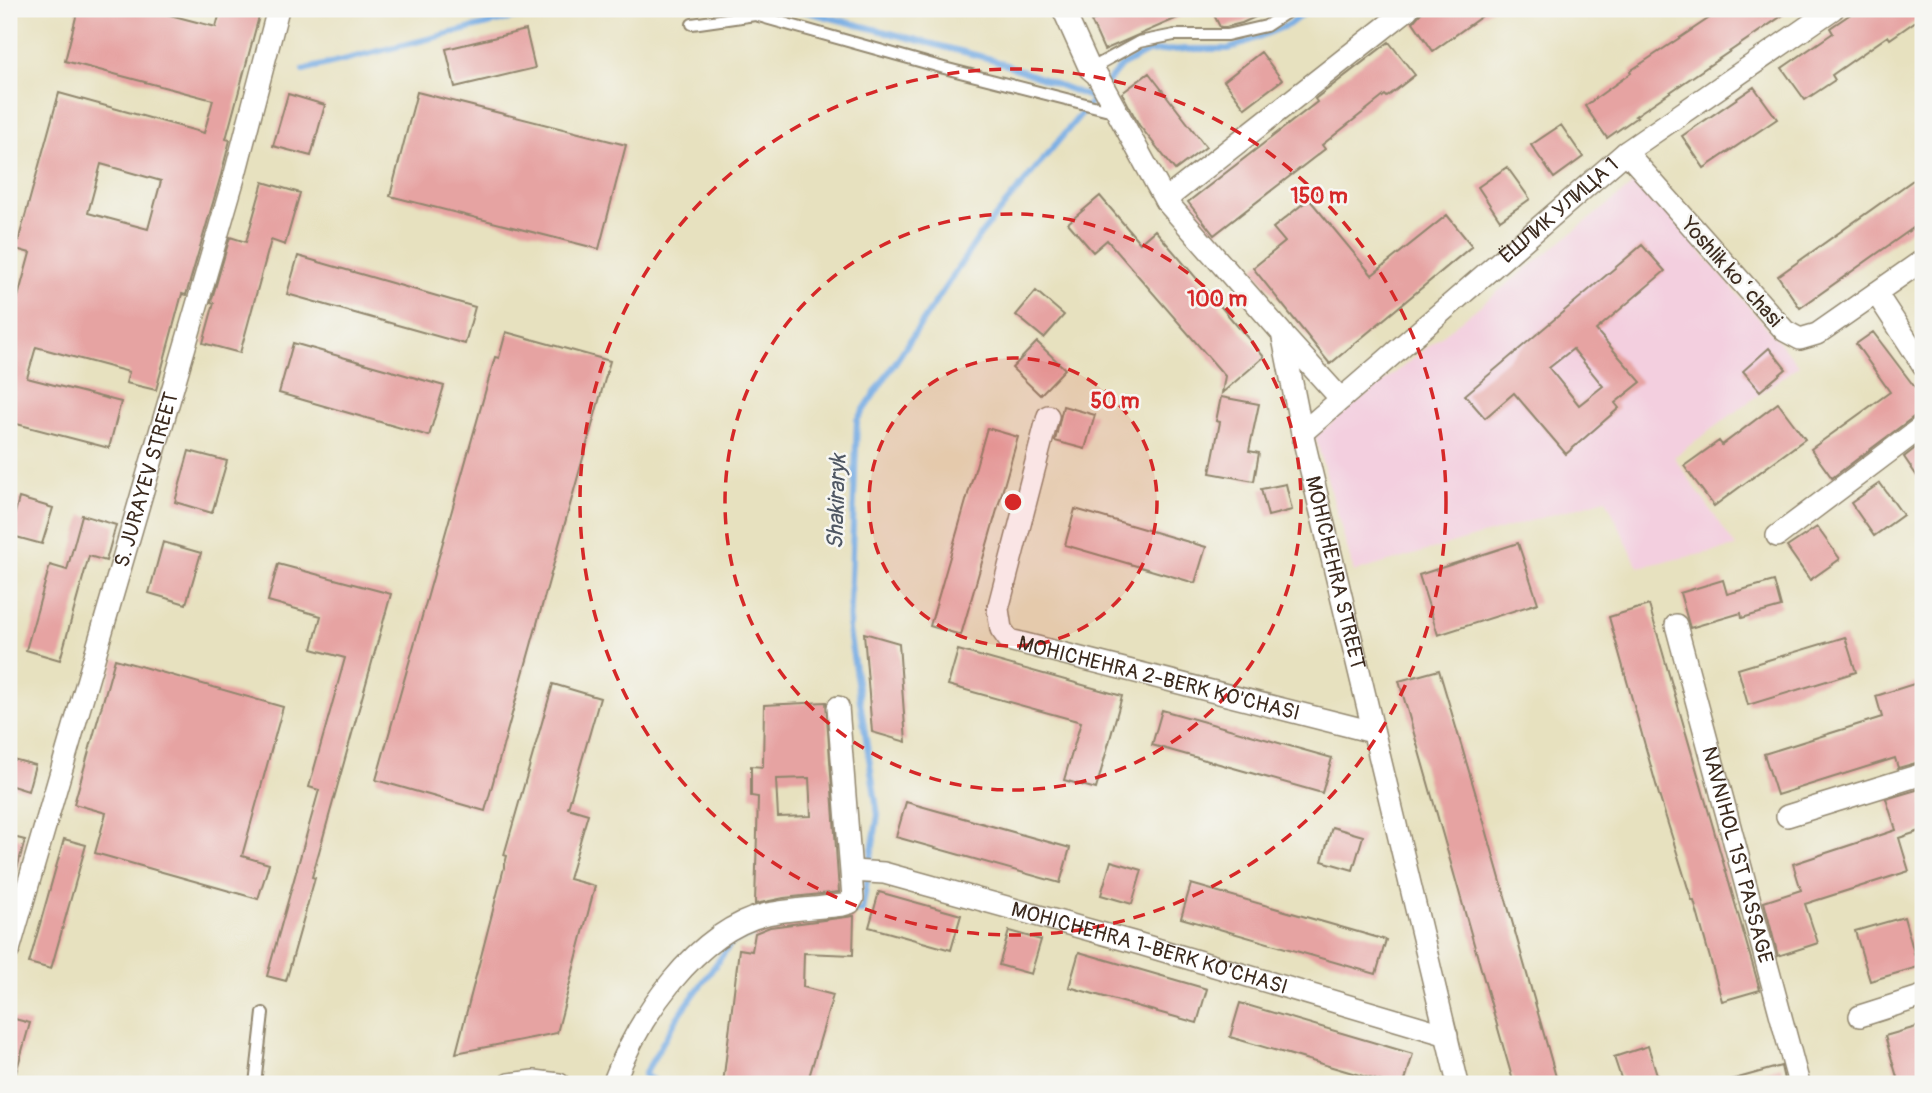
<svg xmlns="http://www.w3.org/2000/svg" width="1932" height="1093" viewBox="0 0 1932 1093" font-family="Pangolin,sans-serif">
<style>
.built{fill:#f3cfdf}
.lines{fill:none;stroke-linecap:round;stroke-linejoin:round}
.stream{stroke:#75abe3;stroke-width:6}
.building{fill:#e6a3a2;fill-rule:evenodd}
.service-casing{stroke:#91866e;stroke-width:14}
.minor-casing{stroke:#91866e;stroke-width:24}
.service{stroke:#fff;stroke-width:10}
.minor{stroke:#fff;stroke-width:21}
.ring{fill:none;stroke:#d62828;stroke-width:3.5;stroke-dasharray:12 9}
.labels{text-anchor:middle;stroke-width:5;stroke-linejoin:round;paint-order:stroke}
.street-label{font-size:21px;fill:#3b2a1e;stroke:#f6f6f2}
.water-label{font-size:23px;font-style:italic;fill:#4f5763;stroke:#f6f6f2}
.centre{fill:#d62828;stroke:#f6f6f2;stroke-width:3.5}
.ring-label{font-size:21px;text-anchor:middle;font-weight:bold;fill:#d62828;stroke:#f6f6f2;stroke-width:5;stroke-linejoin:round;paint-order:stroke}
</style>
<rect width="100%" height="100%" fill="#f6f6f2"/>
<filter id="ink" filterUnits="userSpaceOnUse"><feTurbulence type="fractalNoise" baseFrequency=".0143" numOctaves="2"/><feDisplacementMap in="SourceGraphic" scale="14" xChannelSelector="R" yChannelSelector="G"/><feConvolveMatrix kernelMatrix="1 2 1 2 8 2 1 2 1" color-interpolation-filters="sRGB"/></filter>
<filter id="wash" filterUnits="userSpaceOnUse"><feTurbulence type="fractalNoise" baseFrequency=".00686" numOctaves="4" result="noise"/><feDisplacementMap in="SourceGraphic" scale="28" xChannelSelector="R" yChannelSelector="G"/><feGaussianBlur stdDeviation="1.57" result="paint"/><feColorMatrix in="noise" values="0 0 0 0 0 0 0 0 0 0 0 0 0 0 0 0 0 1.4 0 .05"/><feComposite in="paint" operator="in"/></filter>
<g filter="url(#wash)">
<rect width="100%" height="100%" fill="#e7e1bf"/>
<!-- built -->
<path class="built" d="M 1639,180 L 1799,365 L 1674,457 L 1736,547 L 1638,567 L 1606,499 L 1354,572 L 1315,436 Z"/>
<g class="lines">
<!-- stream -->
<path class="stream" d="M 796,9 L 991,59 L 1092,98
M 303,70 L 549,9
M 848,911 L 862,911 L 878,815 L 849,631 L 857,420 L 980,235 L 1121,66 L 1148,52 L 1186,49 L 1229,49 L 1288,25 L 1309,9
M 660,1084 L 644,1075 L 677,1018 L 732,942 L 789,920"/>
</g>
<g id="blocks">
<!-- building -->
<path class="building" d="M 78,9 L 147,9 L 216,27 L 221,9 L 261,9 L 226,139 L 230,140 L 221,175 L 186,295 L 182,294 L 156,390 L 126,383 L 129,372 L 36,347 L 27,378 L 121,402 L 109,448 L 9,422 L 9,330 L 30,253 L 16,249 L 59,93 L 204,133 L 213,100 L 65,61 ZM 101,164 L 161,181 L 148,229 L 88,213 Z
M 1118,9 L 1198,9 L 1104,50 L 1091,21 Z
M 1211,9 L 1273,9 L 1242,23 L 1226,27 L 1220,27 Z
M 1424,9 L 1492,9 L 1433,51 L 1413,22 Z
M 1723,9 L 1792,9 L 1635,116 L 1637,117 L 1607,138 L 1585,106 L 1631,73 L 1630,71 Z
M 1858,9 L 1923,9 L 1923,16 L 1890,39 L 1888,36 L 1832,75 L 1835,80 L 1805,100 L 1782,68 L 1833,33 L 1830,28 Z
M 526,30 L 535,68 L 455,87 L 446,49 Z
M 1389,42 L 1415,75 L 1387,97 L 1385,95 L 1322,145 L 1325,149 L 1214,235 L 1188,202 L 1317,102 L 1315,99 Z
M 1261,52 L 1282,80 L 1245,108 L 1224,81 Z
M 1149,73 L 1206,147 L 1175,170 L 1139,125 L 1122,93 Z
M 1754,87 L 1777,119 L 1704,168 L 1682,136 Z
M 417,92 L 626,145 L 599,249 L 390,196 Z
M 288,94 L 325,105 L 311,156 L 273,146 Z
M 1561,125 L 1583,157 L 1554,178 L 1531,145 Z
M 1507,167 L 1530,199 L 1500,220 L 1478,187 Z
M 1923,173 L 1923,221 L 1800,308 L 1778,276 Z
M 263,182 L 300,193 L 285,245 L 271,240 L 240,353 L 203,343 L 214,303 L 211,302 L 230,237 L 246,242 Z
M 1100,196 L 1140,243 L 1155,230 L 1264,357 L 1222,393 L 1225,376 L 1107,240 L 1093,252 L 1068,223 Z
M 1309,199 L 1372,275 L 1447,215 L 1472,246 L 1330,364 L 1253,268 L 1285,242 L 1273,228 Z
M 1642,245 L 1665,271 L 1596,330 L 1641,382 L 1615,403 L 1619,408 L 1566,454 L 1514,393 L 1485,418 L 1465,395 ZM 1573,349 L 1603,386 L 1579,405 L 1549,368 Z
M 298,256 L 475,307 L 465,344 L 287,294 Z
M 1036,291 L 1064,315 L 1044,338 L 1016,315 Z
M 506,332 L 610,361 L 485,811 L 376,780 L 495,357 L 499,358 Z
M 1873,332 L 1923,398 L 1923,413 L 1915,416 L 1832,478 L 1811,449 L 1890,392 L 1856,344 Z
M 1037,342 L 1065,369 L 1040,395 L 1012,368 Z
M 293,343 L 444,386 L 429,436 L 279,393 Z
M 1769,348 L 1786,369 L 1760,391 L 1743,371 Z
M 1221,397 L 1259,404 L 1249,451 L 1259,453 L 1254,481 L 1210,473 L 1220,422 L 1216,421 Z
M 1778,403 L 1805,439 L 1714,506 L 1684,466 L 1719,441 L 1722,445 Z
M 1063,406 L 1095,415 L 1085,449 L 1055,441 Z
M 987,428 L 1018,437 L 961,635 L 930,626 Z
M 1923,442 L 1923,485 L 1904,457 Z
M 189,451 L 227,461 L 212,513 L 175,502 Z
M 1880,483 L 1903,515 L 1874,536 L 1851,503 Z
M 1286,484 L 1292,510 L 1268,516 L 1261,489 Z
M 19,498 L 53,508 L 42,544 L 9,535 Z
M 1075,509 L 1206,547 L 1195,583 L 1065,545 Z
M 82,515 L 116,525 L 106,561 L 89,556 L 60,660 L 26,650 L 50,565 L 67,570 Z
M 1817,527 L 1840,559 L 1810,580 L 1787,547 Z
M 163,542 L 201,553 L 186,604 L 149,593 Z
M 1518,543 L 1538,603 L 1438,635 L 1419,575 Z
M 278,564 L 391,594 L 312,877 L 315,878 L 286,981 L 267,976 L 319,790 L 309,787 L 345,658 L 312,649 L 321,616 L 268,601 Z
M 1723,580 L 1727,594 L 1774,581 L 1781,607 L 1742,618 L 1741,613 L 1690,628 L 1680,593 Z
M 1649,605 L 1760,990 L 1722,1001 L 1694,901 L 1692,901 L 1659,795 L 1609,617 Z
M 864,633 L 899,643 L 906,742 L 872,732 Z
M 1845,637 L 1856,672 L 1748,705 L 1738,669 Z
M 958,650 L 1122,696 L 1096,789 L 1064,780 L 1081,722 L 948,685 Z
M 115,659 L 283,707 L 242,856 L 269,864 L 258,899 L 95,853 L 106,813 L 74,804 Z
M 1439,670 L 1484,822 L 1558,1084 L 1514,1084 L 1501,1039 L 1399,681 Z
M 1923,681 L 1923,761 L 1898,768 L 1895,758 L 1777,795 L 1764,754 L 1882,717 L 1876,696 Z
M 553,684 L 600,698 L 568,808 L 588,814 L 569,879 L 595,886 L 557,1033 L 456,1053 L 507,856 L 504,855 Z
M 826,702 L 839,892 L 784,898 L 755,904 L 758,797 L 751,796 L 751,766 L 763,767 L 764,705 ZM 809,778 L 811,816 L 778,817 L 776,779 Z
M 1162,710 L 1332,758 L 1322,793 L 1152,745 Z
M 9,758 L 35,765 L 28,791 L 9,785 Z
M 1923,788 L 1923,830 L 1899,838 L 1909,871 L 1805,904 L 1818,943 L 1778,956 L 1764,902 L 1801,890 L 1793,864 L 1896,830 L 1886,799 Z
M 906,802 L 1070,848 L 1060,883 L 896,837 Z
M 1332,827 L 1363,836 L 1353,870 L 1322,861 Z
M 9,836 L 25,840 L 13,883 L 9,883 Z
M 64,839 L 86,845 L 51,969 L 29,963 Z
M 1111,861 L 1142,870 L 1132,904 L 1101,895 Z
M 1191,884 L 1386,940 L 1376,974 L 1181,918 Z
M 879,892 L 961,915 L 951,950 L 869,927 Z
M 854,916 L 853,955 L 804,953 L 803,987 L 833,995 L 807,1084 L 723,1084 L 739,949 L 752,951 L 755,933 L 770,927 Z
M 1904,917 L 1918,967 L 1870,981 L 1855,931 Z
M 1009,931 L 1041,940 L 1031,974 L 999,965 Z
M 1079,952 L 1207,989 L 1197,1023 L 1069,987 Z
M 1240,1003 L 1413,1054 L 1404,1084 L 1390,1084 L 1230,1037 Z
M 11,1018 L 30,1023 L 13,1083 L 9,1082 L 9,1027 Z
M 1923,1025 L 1923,1079 L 1899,1084 L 1885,1036 Z
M 1648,1046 L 1660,1084 L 1623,1084 L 1614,1057 Z
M 1781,1066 L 1785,1084 L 1732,1084 L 1731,1080 Z"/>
</g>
</g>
<g filter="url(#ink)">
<use href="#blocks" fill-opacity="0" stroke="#91866e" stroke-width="2"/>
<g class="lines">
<!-- service casing -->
<g class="service-casing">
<path id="service" d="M 692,24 L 755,15 L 944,68 L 1117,112
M 1090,69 L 1139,42 L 1174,35 L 1227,35 L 1266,26 L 1292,9
M 255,1084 L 263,1013"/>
</g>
<!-- minor casing -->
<g class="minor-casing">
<g id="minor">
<path id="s1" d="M 1063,9 L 1090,69 L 1097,75 L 1165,200 L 1282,333 L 1302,433 L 1458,1084"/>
<path d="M 1626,152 L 1785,331 L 1800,339 L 1817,334 L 1923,260"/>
<path d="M 1165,200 L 1408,9"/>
<path d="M 1876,293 L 1923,365"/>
<path d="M 1283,335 L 1341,399"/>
<path id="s2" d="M 1048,416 L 998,609 L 1001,629 L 1009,640 L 1373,732"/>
<path id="s3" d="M 1302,433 L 1626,152 L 1833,9"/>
<path d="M 1777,536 L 1923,426"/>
<path id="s4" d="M 1676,625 L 1799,1084"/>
<path d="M 1787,816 L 1923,774"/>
<path id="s5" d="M 852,871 L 884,873 L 1140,944 L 1447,1035"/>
<path id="s6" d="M 9,950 L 234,178 L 278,9"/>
<path d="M 1860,1016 L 1923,996"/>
<path d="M 509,1084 L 534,1081 L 559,1084"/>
<path d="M 613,1084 C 638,1018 694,932 767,914 C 791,909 818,908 843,905 L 850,903 L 853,898 L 838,707"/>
</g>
</g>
<!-- service -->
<use href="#service" class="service"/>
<!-- minor -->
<use href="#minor" class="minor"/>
</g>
</g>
<!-- distance rings -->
<circle cx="1013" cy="502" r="144" fill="#d62828" fill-opacity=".12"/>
<g class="ring">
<circle cx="1013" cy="502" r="144"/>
<circle cx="1013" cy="502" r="288"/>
<circle cx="1013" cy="502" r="433"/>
</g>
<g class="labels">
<!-- street labels -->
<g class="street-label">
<text dy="7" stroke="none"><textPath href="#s3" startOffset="340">ЁШЛИК УЛИЦА 1</textPath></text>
<text transform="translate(1732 272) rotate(48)" y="7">Yoshlik koʻchasi</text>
<text dy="7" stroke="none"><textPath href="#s6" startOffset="490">S. JURAYEV STREET</textPath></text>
<text dy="7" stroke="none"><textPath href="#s1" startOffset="640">MOHICHEHRA STREET</textPath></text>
<text dy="7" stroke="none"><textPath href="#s2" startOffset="388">MOHICHEHRA 2-BERK KO'CHASI</textPath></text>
<text dy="7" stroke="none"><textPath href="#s4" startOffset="238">NAVNIHOL 1ST PASSAGE</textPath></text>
<text dy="7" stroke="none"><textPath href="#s5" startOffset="308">MOHICHEHRA 1-BERK KO'CHASI</textPath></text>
</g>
<!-- water labels -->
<g class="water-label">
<text transform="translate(836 502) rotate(-88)" y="8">Shakiraryk</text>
</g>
</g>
<circle cx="1013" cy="502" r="10" class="centre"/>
<g class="ring-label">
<text x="1319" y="203">150 m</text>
<text x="1217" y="306">100 m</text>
<text x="1115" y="408">50 m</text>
</g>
<!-- margin -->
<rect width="1932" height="1093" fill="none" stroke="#f6f6f2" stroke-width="35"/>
</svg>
